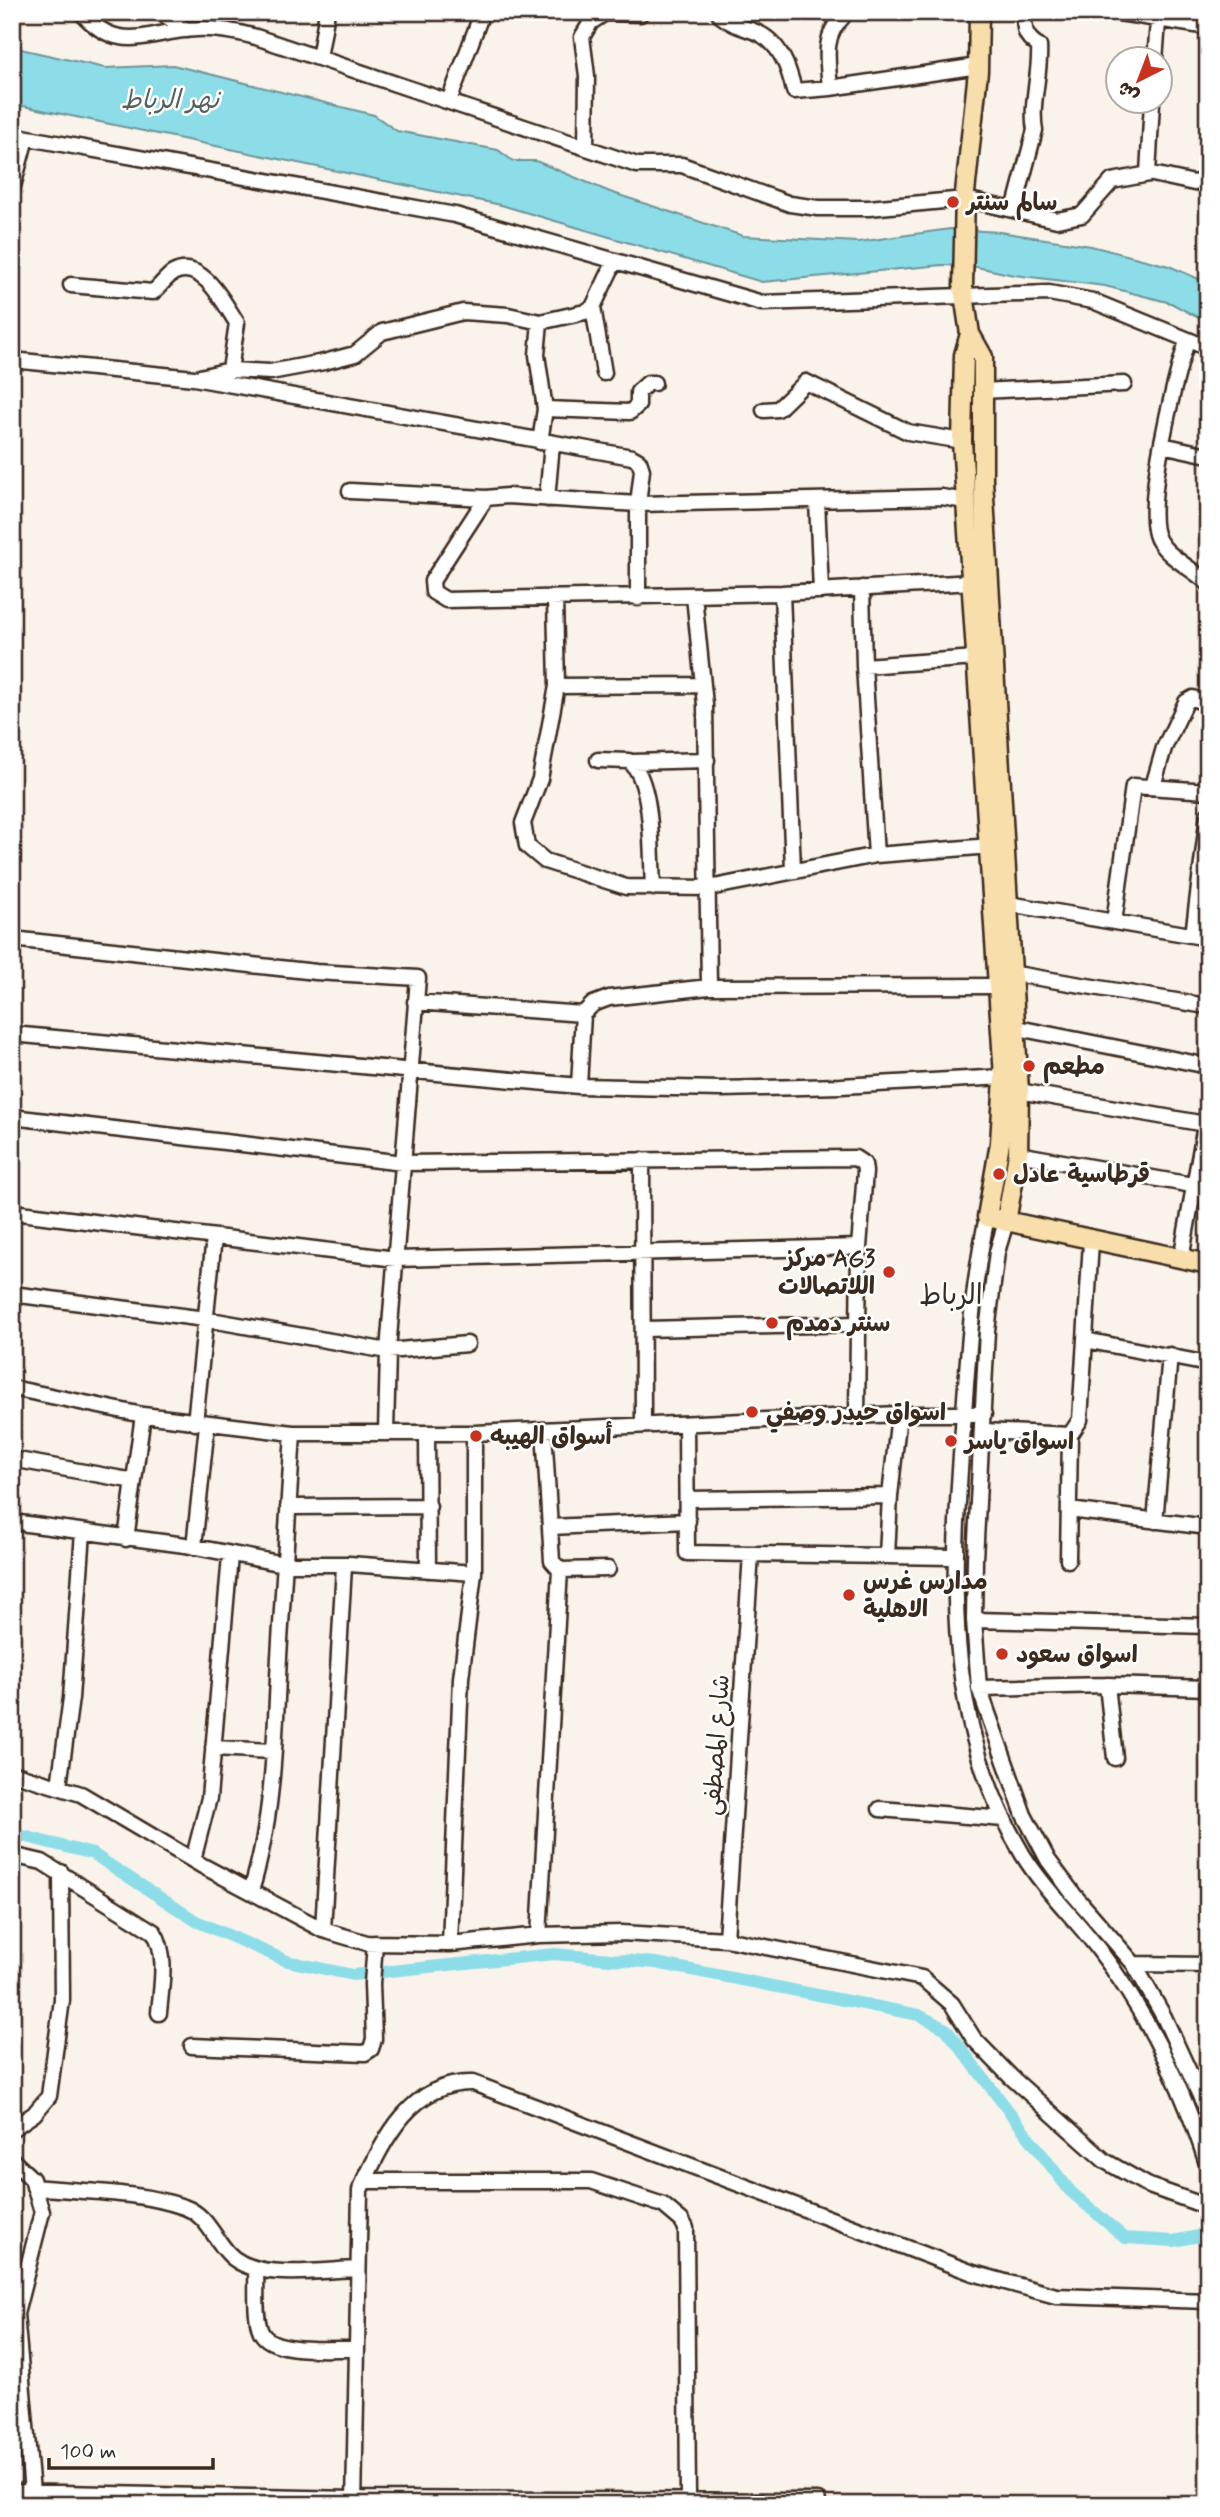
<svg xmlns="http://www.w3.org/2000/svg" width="1220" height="2517" viewBox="0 0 1220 2517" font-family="Mynerve,'Playpen Sans Arabic',sans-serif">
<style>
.water{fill:#8ddde8;stroke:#6c9597;stroke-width:2}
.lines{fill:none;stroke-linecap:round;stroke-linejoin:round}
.canal{stroke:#8ddde8;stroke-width:12}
.minor-casing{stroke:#3b2a1e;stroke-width:19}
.major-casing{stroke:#3b2a1e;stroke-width:23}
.minor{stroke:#fff;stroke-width:14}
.major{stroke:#f8deab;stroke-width:18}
.poi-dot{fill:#c8321e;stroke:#fff;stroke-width:2.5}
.labels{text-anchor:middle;stroke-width:5;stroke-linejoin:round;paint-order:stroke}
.poi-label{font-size:24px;font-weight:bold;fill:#3b2a1e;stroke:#fff;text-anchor:start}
.street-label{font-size:24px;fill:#3b2a1e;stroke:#fff}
.water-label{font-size:26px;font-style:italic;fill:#54605b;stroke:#fff}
.quarter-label{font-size:28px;fill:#3b2a1e;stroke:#fff}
</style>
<rect width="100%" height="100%" fill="#faf3eb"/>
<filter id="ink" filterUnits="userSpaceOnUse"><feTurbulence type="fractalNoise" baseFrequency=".0143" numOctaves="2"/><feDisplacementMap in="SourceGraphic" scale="14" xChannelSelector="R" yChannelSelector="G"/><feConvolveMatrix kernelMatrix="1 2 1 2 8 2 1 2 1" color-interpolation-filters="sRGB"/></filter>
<g filter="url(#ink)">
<!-- water -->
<path class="water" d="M 12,47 L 105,68 L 173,65 L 374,115 L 397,131 L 498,150 L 513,161 L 536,161 L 610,192 L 743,236 L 858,242 L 950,229 L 1000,232 L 1091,246 L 1169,266 L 1208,283 L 1208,323 L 1171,303 L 1105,286 L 1014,275 L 972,266 L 942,265 L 762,282 L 501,205 L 18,105 L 12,103 Z"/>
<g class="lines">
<!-- canal -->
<path class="canal" d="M 12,1833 L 93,1854 L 196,1921 L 287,1961 L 353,1975 L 554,1954 L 656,1963 L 919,2015 L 946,2029 L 1070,2191 L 1125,2238 L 1174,2241 L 1208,2234"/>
<!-- minor casing -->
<g class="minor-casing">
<path id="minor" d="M 81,12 C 120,57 150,30 197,29 C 217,28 237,32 256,37 L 637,165 L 682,165 L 790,204 L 818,208 L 869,208 L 965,199 L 1057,220 L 1082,215 L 1112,181 L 1149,174
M 160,12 L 187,30
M 1113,12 L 1208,27
M 720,15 C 732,25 742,27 756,32 C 780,42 789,68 794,91 L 830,88
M 842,18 C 822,36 828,62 830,88 L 978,66
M 319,58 L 327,12
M 1155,60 L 1158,22
M 449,101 L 479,21
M 1152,102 L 1148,173 L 1194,183 L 1208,179
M 12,135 L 455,215 L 762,303 L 1049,293 L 1093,301 L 1208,348
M 586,147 L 587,76 L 582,37 L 591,22 L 605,13 L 640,14
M 12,190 L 26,138
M 1014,210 L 1035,130 C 1030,103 1041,74 1039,46 C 1024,37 1024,29 1024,12
M 71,285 L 153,292 C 160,287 166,277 173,273 C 202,257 225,305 237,323 L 230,370
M 593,307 L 604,373
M 1187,341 C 1176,376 1140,513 1159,541 C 1169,558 1193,569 1208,583
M 12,360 L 194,378 L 632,457 L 639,461 L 642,470 L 638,504 L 638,598
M 200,377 L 230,370 L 270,372 L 324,362 L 355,354 L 382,332 L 463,312 L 508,315 L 540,322 L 585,312 L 593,307 L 615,261
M 982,391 L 1124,384
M 545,409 L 630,412 L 638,405 L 638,392 L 648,383 L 654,383
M 764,410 L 778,409 L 806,382 L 908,432 L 962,441
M 540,442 L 545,409 L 537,355 L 540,322
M 1162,445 L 1208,455
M 350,491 L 486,498
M 547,499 L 552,444
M 817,501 L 821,591
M 965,501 L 942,497 L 638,504 L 507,496 L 486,498 L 432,581 L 433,592 L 446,600 L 782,593 L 973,582
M 862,588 L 864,666 L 876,855
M 782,593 L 793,870
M 694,596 L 705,705 L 709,987
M 555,599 L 557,686 L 540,779 L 523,823 L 527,846 L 545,861 L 626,887 L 709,888 L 876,855 L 991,846
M 864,666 L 976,658
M 557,686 L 703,685
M 598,760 L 629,761 C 654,780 651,857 653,888
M 632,762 L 707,760
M 1153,786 L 1164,748 L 1186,702 L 1193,698 L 1208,705
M 1009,904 L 1208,938
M 1114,922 L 1133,786 L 1208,791
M 1193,935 L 1208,815
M 12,939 L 316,972 L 418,978 L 388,1351 L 386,1433
M 1010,973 L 1200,1005
M 415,1002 L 583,1014
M 1013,1027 L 1208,1066
M 12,1034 L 579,1086 L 721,1089 L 841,1086 L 1004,1077
M 579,1086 L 583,1014 L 593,1004 L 609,998 L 709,987 L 998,986
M 1019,1091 L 1205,1124
M 12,1117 L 403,1163 L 855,1158 L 864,1164 L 865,1172 L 859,1247 L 857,1416
M 1018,1154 L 1192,1185
M 642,1160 L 643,1425
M 12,1212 L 396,1259 L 859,1247
M 987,1217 C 972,1286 968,1357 963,1427 C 952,1577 942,1721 1023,1855 C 1044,1889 1072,1915 1096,1946 C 1147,2012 1183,2087 1208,2167
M 1006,1222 L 997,1252 L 987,1331 L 975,1559 L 974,1620 L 979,1688 L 1024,1815 L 1048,1860 L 1074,1895 L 1134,1964 L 1164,2017 L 1208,2113
M 1181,1259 L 1208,1109
M 12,1294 L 205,1319 L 388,1351 L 467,1344
M 645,1329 L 857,1324
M 1085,1340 L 1208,1364
M 12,1388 L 143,1415 L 293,1433 L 474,1433 L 899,1414 L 984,1414
M 195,1423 L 214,1237
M 686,1424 L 687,1553 L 953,1557
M 544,1430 L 552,1561 L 560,1570 L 608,1569
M 984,1431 L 1070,1435
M 427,1433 L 428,1570
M 12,1459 L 134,1481
M 688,1499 L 890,1496
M 288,1507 L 429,1506
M 1069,1510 L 1208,1527
M 1155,1521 L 1170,1355
M 12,1522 L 185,1545 L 284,1564 L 349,1564 L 474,1573
M 550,1527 L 688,1521
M 126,1539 L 143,1415
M 194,1547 L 207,1425
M 887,1556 L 890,1496 L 899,1414
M 1068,1560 L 1070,1435 L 1080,1420 L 1091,1242
M 974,1620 L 1208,1626
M 1107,1685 L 1115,1758
M 979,1688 L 1107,1685 L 1208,1688
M 213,1748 L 272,1751
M 12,1773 L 81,1794 L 201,1865 L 323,1930 L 367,1943 L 450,1944 L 539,1935 L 621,1933 L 726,1939 L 922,1978 L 952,2004 L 974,2039 L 1011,2077 L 1105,2161 L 1149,2186 L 1208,2207
M 59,1786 L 71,1698 L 83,1532
M 880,1809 L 1004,1819
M 12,1855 L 42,1862 L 154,1932 C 168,1955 161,1987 159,2013
M 193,1860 L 209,1798 L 230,1556
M 251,1891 C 274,1817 275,1734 279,1657 C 283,1583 288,1508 293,1433
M 323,1930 L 344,1566
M 539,1935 L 560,1570
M 726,1939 L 751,1554
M 450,1944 L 461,1678 L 474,1573 L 474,1433
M 1134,1964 L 1208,1965
M 192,2046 L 365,2053 L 371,2049 L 374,2039 L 372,1984 L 375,1943
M 12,2129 L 34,2114 L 49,2096 L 62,2000 L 61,1872
M 12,2160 L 32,2179 L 42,2212 L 16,2314 L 32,2492
M 364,2181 L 591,2181 L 663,2205 L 682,2221 L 686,2228 L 688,2500
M 34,2187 C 83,2192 138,2191 184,2207 C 207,2215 213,2237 228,2253 C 253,2282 321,2270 357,2269
M 256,2271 C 257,2289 254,2316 261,2332 C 272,2355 334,2348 356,2349
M 12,2492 L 354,2499 L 818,2501
M 354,2505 L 360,2190 C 383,2142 410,2081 473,2083 L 973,2273 L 1056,2296 L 1208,2301"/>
</g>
<!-- major casing -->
<g class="major-casing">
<path id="major" d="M 979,12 L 978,71 L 965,193 L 963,288 L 970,334 L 983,357 L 983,480 L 1019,1091 L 1018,1154 L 1006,1222
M 970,334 L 964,355 L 962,441 L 1004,1077 L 1000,1143 L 987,1217 L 1208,1264"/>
</g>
<!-- minor -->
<use href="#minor" class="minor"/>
<!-- major -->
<use href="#major" class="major"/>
</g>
</g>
<!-- markers -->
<g class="poi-dot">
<circle cx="953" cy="202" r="7"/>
<circle cx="1029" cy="1066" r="7"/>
<circle cx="999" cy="1174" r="7"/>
<circle cx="889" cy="1272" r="7"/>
<circle cx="772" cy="1323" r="7"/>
<circle cx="752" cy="1412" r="7"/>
<circle cx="476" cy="1436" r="7"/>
<circle cx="951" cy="1441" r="7"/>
<circle cx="849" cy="1595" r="7"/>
<circle cx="1002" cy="1654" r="7"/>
</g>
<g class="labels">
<!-- poi labels -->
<g class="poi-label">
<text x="967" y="210">سالم سنتر</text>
<text x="1043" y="1074">مطعم</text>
<text x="1013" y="1182">قرطاسية عادل</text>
<text x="875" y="1266" text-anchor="end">مركز AG3<tspan x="875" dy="28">اللاتصالات</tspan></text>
<text x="786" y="1331">سنتر دمدم</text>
<text x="766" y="1420">اسواق حيدر وصفي</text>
<text x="490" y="1444">أسواق الهيبه</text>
<text x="965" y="1449">اسواق ياسر</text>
<text x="863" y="1589">مدارس غرس<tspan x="863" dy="28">الاهلية</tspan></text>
<text x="1016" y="1662">اسواق سعود</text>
</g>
<!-- street labels -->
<g class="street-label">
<text transform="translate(716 1745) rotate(-86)" y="8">شارع المصطفى</text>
</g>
<!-- water labels -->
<g class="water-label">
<text x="170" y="108">نهر الرباط</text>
</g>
<!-- quarter labels -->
<g class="quarter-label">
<text x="951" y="1304">الرباط</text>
</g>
</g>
<!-- margin -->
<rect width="1220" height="2517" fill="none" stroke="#fff" stroke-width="42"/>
<rect x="21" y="21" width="1178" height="2475" fill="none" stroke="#3b2a1e" stroke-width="2.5" filter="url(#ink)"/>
<!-- north arrow -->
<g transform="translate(1139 80) rotate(222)"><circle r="33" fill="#ffffff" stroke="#b1aaa5" stroke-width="2"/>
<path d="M0-5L12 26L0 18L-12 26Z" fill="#c8321e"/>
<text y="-10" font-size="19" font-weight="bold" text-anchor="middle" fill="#3b2a1e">ش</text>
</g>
<!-- scale -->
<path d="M49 2458v10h164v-10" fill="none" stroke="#3b2a1e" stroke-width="3.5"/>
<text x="60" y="2458" font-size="21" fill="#3b2a1e" stroke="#ffffff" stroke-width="5" paint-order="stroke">100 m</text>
</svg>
